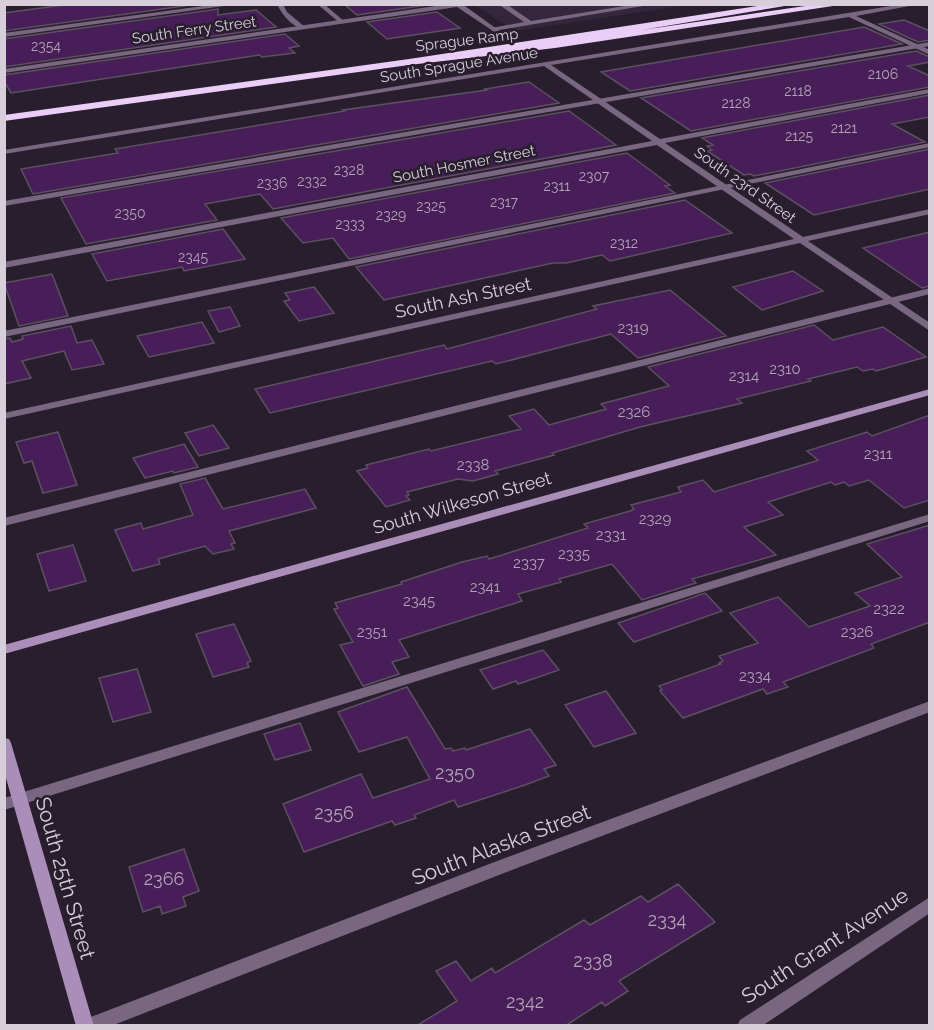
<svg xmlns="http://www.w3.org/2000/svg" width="934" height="1030" viewBox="0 0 934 1030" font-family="Raleway,sans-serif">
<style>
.built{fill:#35273b}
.building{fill:#471e57;stroke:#5c5161;stroke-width:1.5}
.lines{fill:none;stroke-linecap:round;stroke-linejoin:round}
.lane{fill:#796782;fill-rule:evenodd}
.street{fill:#796782;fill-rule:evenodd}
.secondary{fill:#ab8db9;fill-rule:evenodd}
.highway{fill:#eacef7;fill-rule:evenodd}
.labels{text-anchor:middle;stroke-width:5;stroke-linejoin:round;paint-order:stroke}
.far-number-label{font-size:14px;fill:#b2a3b8}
.far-street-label{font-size:15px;fill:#d6cfd9;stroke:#291e2d}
.number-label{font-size:15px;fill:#b2a3b8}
.street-label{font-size:18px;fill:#d6cfd9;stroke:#291e2d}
.near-number-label{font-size:18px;fill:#b2a3b8}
.near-street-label{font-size:21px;fill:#d6cfd9;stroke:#291e2d}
</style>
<rect width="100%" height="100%" fill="#291e2d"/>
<!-- built -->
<path class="built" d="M 475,5 L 688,5 L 515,31 Z"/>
<!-- building -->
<path class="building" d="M 71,4 L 198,4 L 4,31 L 4,13 Z
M 344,4 L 427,4 L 427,5 L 357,15 Z
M 218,9 L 218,15 L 256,10 L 276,27 L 4,67 L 4,39 Z
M 437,12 L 460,28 L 387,39 L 367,22 Z
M 904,20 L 930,31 L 930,40 L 918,42 L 879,24 Z
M 864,27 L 902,44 L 630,91 L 601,72 Z
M 285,34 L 299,46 L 289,48 L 295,53 L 262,57 L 259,55 L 11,93 L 4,81 L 4,75 Z
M 916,51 L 930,57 L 930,62 L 908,66 L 930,76 L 930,87 L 691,131 L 641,98 Z
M 529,82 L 559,103 L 33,194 L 21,169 L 118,153 L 115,149 L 345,111 L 343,110 L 487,90 L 485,89 Z
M 930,95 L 930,117 L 892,124 L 925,142 L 754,176 L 750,174 L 744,175 L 707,151 L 712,150 L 707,146 L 713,145 L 702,138 Z
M 569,111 L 616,145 L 273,209 L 260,194 L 205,204 L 217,220 L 86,244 L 61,198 Z
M 930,149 L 930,189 L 814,215 L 765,183 Z
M 627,153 L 670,185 L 665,186 L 675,193 L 349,259 L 333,238 L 303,243 L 281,218 Z
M 685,200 L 732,233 L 610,261 L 602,255 L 566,263 L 553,263 L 384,300 L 356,267 Z
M 223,229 L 245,259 L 184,271 L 182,267 L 107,281 L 92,254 Z
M 930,232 L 930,286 L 922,288 L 863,248 Z
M 793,271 L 823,291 L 762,310 L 733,287 Z
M 52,274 L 68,316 L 19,326 L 4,283 Z
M 314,287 L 334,313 L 299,321 L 284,301 L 290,300 L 285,293 Z
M 670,290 L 726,336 L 638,358 L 611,334 L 496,364 L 492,361 L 270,413 L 255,389 L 444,345 L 447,349 L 597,309 L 593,306 Z
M 230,307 L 240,326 L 219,332 L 208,311 Z
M 202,322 L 214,343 L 149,357 L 137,336 Z
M 814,325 L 833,340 L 883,327 L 926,357 L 876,371 L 873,369 L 863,371 L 857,367 L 808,379 L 811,381 L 737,399 L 742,403 L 640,427 L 552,453 L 554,455 L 495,471 L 498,474 L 473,481 L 458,479 L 407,492 L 409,495 L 406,496 L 410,500 L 386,507 L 357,471 L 368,468 L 366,465 L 429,449 L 431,451 L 521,429 L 509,416 L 534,409 L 549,425 L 606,409 L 601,404 L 669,386 L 648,367 Z
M 71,326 L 77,343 L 92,340 L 104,364 L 72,370 L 64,351 L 22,361 L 31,378 L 4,384 L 4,339 L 10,338 L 12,342 L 23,339 L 22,336 Z
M 930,415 L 930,500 L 904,508 L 869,480 L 849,486 L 844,482 L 835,485 L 831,482 L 768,502 L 783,515 L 744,527 L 776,555 L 692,579 L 696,583 L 642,600 L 612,564 L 559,579 L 561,582 L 518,594 L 522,601 L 399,640 L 409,657 L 392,662 L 399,674 L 363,686 L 340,645 L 353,642 L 334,609 L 338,608 L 335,603 L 402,584 L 401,582 L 462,562 L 487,556 L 489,559 L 588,528 L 584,524 L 630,511 L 634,509 L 631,505 L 681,492 L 678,487 L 703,480 L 714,492 L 816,461 L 818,460 L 807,451 L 867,432 L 872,436 Z
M 213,425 L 229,448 L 199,456 L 185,433 Z
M 58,432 L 77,485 L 43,493 L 32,461 L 24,463 L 16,442 Z
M 184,444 L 198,467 L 174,473 L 173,471 L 145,478 L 133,458 Z
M 205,478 L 223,509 L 305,489 L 316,508 L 229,531 L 235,543 L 231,544 L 234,549 L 213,554 L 205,546 L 158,559 L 160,564 L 133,571 L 115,530 L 141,523 L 143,529 L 193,515 L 180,484 Z
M 930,525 L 930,622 L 871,644 L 874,648 L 783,682 L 788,687 L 767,694 L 763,689 L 683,718 L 660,691 L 662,690 L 659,686 L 721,664 L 719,663 L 723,661 L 719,656 L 758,643 L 730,613 L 778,597 L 809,627 L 870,606 L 855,593 L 902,577 L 867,544 Z
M 73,545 L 86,581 L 49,591 L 37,554 Z
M 705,593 L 722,611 L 634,642 L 618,623 Z
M 234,624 L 251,661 L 247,663 L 249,667 L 213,677 L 196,634 Z
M 543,650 L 559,670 L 518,684 L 516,681 L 493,689 L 480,670 Z
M 137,669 L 151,712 L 113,722 L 99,678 Z
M 407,687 L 445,749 L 451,748 L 453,751 L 465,748 L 466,750 L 530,729 L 556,765 L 544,769 L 549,776 L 525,785 L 458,807 L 454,800 L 414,815 L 416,818 L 395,825 L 392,821 L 304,852 L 283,804 L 361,774 L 373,798 L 430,779 L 407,737 L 359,752 L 338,712 Z
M 606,691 L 636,733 L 594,747 L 565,705 Z
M 300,723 L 311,750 L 275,760 L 264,734 Z
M 184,849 L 199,891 L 183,897 L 186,906 L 162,914 L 160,906 L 143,912 L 129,867 Z
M 678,884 L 715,922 L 619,981 L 628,991 L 605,1006 L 602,1002 L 565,1026 L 416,1026 L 457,1001 L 436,971 L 456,961 L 471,981 L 492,968 L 495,973 L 584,920 L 590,925 L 641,896 L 648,902 Z"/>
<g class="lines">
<!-- lane -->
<path class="lane" d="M 218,4 L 238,4 L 4,37 L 4,33 Z
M 277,4 L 283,4 L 287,12 L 305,27 L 305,29 C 293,28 282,15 277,4 Z
M 317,4 L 324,4 L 345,22 L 340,23 Z
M 498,4 L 506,4 L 531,21 L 637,4 L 655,4 L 493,31 L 491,30 L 491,28 L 524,22 Z
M 930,42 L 930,46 L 4,206 L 4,201 Z
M 930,143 L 930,147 L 4,337 L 4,331 Z
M 930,288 L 930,294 L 4,526 L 4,518 Z
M 930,514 L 930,521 L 4,810 L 4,798 Z"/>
<!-- street -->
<path class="street" d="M 449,4 L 462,4 L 504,34 L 499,35 L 457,7 L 4,73 L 4,69 Z
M 903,4 L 920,4 L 856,16 L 930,50 L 930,55 L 849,17 L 551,65 L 660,139 L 930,89 L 930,93 L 665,143 L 803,237 L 930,209 L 930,214 L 808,241 L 930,323 L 930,331 L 800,243 L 4,419 L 4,413 L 794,239 L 657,145 L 4,268 L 4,262 L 652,141 L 544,66 L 4,154 L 4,150 Z
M 930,701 L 930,712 L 517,868 L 111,1026 L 80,1026 L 83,1020 L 505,858 Z
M 930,897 L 930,913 L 762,1026 L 737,1026 L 740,1020 Z"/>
<!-- secondary -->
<path class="secondary" d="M 930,389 L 930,395 L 4,654 L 4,645 Z
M 4,738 L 9,739 L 11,743 L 94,1026 L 76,1026 L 4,771 Z"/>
<!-- highway -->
<path class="highway" d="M 771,4 L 797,4 L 642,30 L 819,4 L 846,4 L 555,48 L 409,65 L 4,121 L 4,115 L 409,59 Z"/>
</g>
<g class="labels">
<!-- far-number labels -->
<g class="far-number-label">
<text x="46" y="51">2354</text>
<text x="883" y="79">2106</text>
<text x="798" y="96">2118</text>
<text x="736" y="108">2128</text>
<text x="844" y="133">2121</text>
<text x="799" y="141">2125</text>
<text x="349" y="175">2328</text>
<text x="594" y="181">2307</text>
<text x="312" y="186">2332</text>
<text x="272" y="188">2336</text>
<text x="557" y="191">2311</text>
<text x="504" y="207">2317</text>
<text x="431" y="211">2325</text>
<text x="130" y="218">2350</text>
<text x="391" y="220">2329</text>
<text x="350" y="229">2333</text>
<text x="624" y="248">2312</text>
<text x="193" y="262">2345</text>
</g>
<!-- far-street labels -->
<g class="far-street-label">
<text transform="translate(194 30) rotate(-8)" y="5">South Ferry Street</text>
<text transform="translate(467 40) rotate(-7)" y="5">Sprague Ramp</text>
<text transform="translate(459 65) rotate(-9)" y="5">South Sprague Avenue</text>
<text transform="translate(464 164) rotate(-11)" y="5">South Hosmer Street</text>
<text transform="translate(745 185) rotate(35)" y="5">South 23rd Street</text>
</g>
<!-- number labels -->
<g class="number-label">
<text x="633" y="333">2319</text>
<text x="785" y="374">2310</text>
<text x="744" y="381">2314</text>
<text x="634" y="417">2326</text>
<text x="878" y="459">2311</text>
<text x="473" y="470">2338</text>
<text x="655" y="524">2329</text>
<text x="611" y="540">2331</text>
<text x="574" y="559">2335</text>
<text x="529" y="568">2337</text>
<text x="485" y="592">2341</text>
<text x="419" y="606">2345</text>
<text x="889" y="614">2322</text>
<text x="372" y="637">2351</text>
<text x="857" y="637">2326</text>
<text x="755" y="681">2334</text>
</g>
<!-- street labels -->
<g class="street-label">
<text transform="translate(463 298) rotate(-12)" y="6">South Ash Street</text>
<text transform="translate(462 503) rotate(-16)" y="6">South Wilkeson Street</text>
</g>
<!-- near-number labels -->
<g class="near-number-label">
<text x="455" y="779">2350</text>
<text x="334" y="819">2356</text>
<text x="164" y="885">2366</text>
<text x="667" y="926">2334</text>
<text x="593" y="967">2338</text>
<text x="525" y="1008">2342</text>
</g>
<!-- near-street labels -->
<g class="near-street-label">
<text transform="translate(501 845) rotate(-21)" y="7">South Alaska Street</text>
<text transform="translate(65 878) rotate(74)" y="7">South 25th Street</text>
<text transform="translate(825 946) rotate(-33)" y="7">South Grant Avenue</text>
</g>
</g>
<!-- border -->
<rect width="934" height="1030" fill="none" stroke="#d6cfd9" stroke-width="12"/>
</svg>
